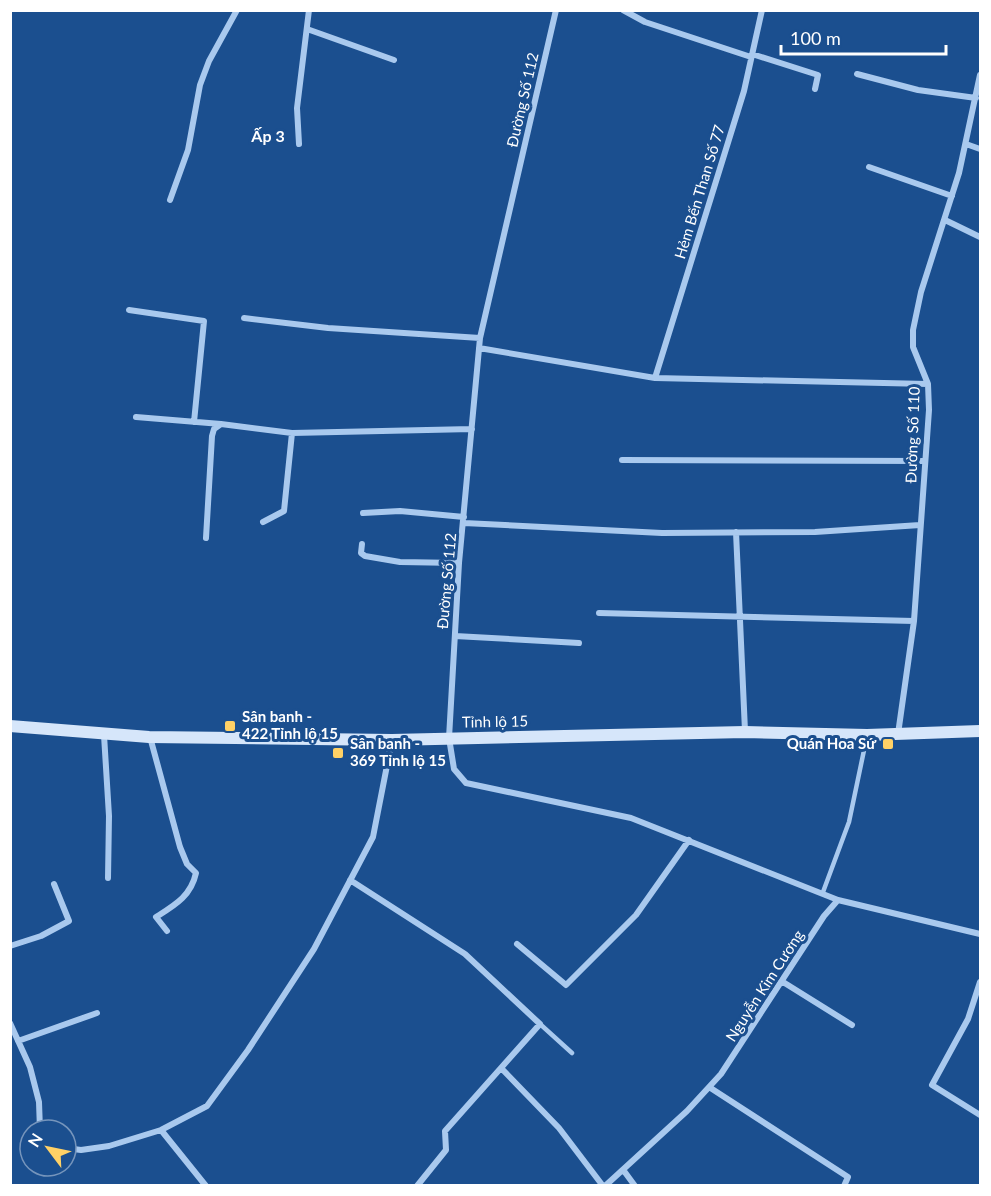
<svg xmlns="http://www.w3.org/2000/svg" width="991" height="1196" viewBox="0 0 991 1196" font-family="Lato,sans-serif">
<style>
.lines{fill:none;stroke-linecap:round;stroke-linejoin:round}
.lane{stroke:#a9c9ee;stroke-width:4.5}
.street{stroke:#a9c9ee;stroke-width:6}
.secondary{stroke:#d6e6fa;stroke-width:12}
.poi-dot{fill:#ffd166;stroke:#1b4f8f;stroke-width:2}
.labels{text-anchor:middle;stroke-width:6;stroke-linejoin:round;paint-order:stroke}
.street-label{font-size:15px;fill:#fff;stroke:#1b4f8f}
.poi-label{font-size:15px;font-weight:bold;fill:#fff;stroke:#1b4f8f;text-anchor:start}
.neighbourhood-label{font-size:16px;font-weight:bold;fill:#fff;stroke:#1b4f8f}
</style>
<rect width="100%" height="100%" fill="#1b4f8f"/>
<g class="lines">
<!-- lane -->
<path class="lane" d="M 823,892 L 849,822 L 867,736
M 540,1024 L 572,1053"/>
<!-- street -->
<path class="street" d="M 556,10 L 480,338 L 459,563 L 449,738 L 454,769 L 466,783 L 631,818 L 838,900
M 623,10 L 645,22 L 751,57
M 307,29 L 394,60
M 752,54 L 818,75 L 815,89
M 857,74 L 918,90 L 976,98
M 299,144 L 297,108 L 309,10
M 966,144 L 980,149
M 869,167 L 952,196
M 170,200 L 188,150 L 200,85 L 209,61 L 237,10
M 945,220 L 980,237
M 129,310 L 204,321 L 194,422
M 244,318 L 328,328 L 480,338
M 479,348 L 655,378 L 928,384
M 655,378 L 744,91 L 762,10
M 136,417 L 221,424
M 622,460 L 925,461
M 363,513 L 400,511 L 464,517
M 263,522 L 284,511 L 292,433
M 464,523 L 662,533 L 815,532 L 920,525
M 736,532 L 745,731
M 206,538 L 212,436 L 214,429 L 221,424 L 292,433 L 472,429
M 362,544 L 361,553 L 365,556 L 400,562 L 459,563
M 599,613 L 914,621
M 455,636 L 579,643
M 898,734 L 914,621 L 929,410 L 928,384 L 913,347 L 913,330 L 921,292 L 959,173 L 980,75
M 104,735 L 109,816 L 108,878
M 150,737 L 180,847 L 187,864 L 196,873 C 191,896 175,905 156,917 L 167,931
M 350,880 L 465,954 L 540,1024 L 445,1131 L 446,1150 L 417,1186
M 517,944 L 566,985 L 636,915 L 689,840
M 10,946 L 41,936 L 69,921 L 54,884
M 783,982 L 852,1025
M 980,982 L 968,1019 L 932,1085 L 980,1115
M 10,1023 L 30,1067 L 39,1102 L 40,1130
M 18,1041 L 97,1013
M 502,1069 L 559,1128 L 603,1186
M 709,1087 L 848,1177 L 844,1186
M 161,1130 L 206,1186
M 66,1148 L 81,1150 L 109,1146 L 161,1130 L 207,1106 L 248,1050 L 314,949 L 373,837 L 392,740
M 624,1171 L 635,1186
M 605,1186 L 687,1111 L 721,1074 L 824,916 L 838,900 L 980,934"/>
<!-- secondary -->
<path class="secondary" d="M 10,726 L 149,737 L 392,740 L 745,732 L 867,735 L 980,731"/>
</g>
<!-- markers -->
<g class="poi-dot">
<rect x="224" y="720" width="12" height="12" rx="3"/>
<rect x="882" y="738" width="12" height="12" rx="3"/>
<rect x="332" y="747" width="12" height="12" rx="3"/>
</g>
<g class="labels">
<!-- street labels -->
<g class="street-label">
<text transform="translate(523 100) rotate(-77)" y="5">Đường Số 112</text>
<text transform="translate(700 192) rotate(-73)" y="5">Hẻm Bến Than Số 77</text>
<text transform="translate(913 435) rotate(-88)" y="5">Đường Số 110</text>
<text transform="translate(447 581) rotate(-85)" y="5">Đường Số 112</text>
<text transform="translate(495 722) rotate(-1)" y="5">Tỉnh lộ 15</text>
<text transform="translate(765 986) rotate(-57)" y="5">Nguyễn Kim Cương</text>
</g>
<!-- poi labels -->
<g class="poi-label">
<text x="242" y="722">Sân banh -<tspan x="242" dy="17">422 Tỉnh lộ 15</tspan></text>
<text x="350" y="749">Sân banh -<tspan x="350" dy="17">369 Tỉnh lộ 15</tspan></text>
<text x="876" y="749" text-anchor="end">Quán Hoa Sứ</text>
</g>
<!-- neighbourhood labels -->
<g class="neighbourhood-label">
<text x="268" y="142">Ấp 3</text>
</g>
</g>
<!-- border -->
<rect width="991" height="1196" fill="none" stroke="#ffffff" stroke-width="24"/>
<!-- north arrow -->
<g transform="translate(48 1148) rotate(302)"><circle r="28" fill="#1b4f8f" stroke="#7695bc" stroke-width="1.5"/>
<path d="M0-4.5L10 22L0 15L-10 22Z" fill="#ffd166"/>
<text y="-9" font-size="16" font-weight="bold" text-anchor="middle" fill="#ffffff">N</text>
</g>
<!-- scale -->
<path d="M781 45v9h165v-9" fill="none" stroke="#ffffff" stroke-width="3"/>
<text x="790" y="45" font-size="18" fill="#ffffff" stroke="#1b4f8f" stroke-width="4.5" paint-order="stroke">100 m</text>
</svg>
